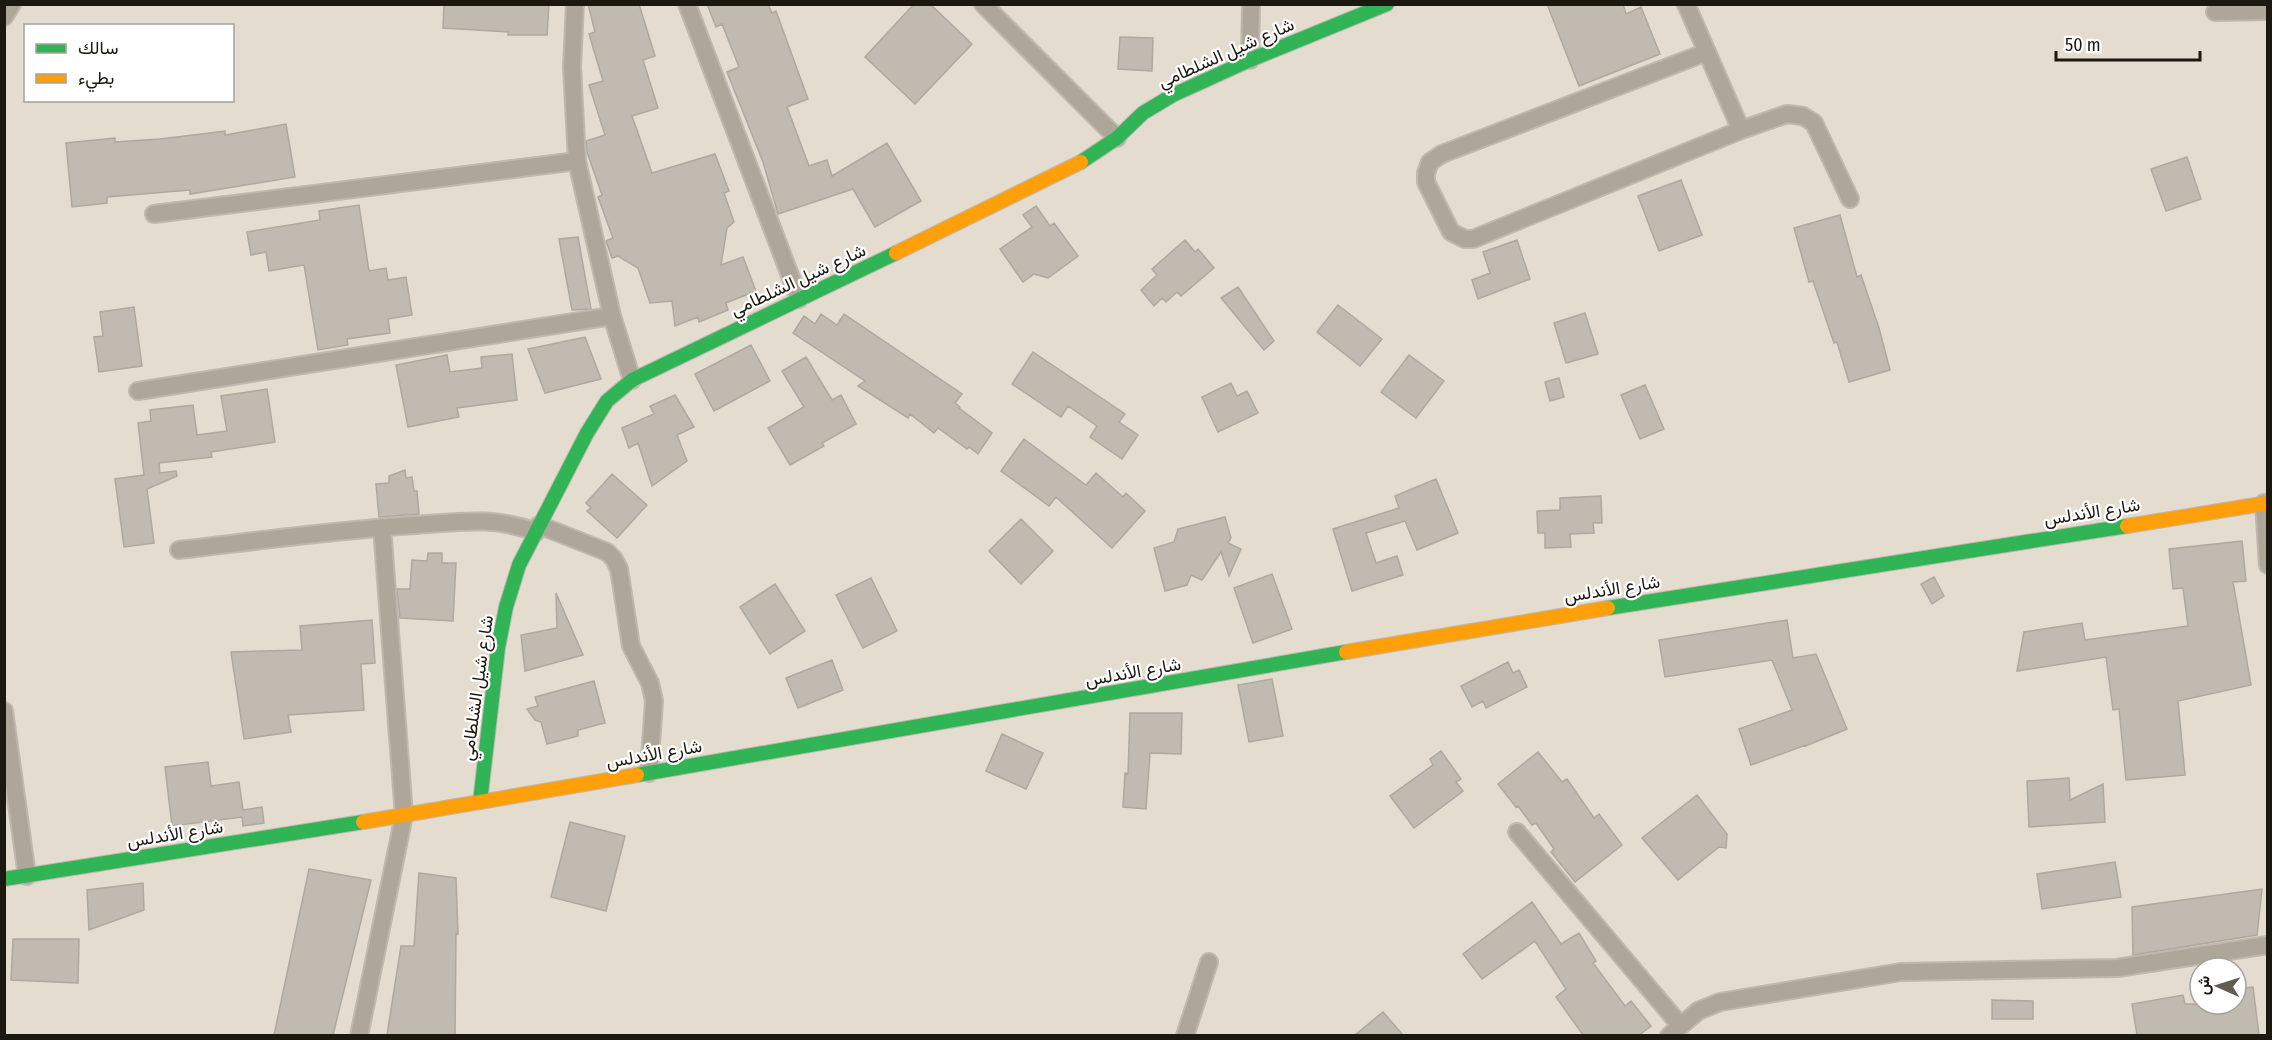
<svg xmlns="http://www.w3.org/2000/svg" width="2272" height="1040" viewBox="0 0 2272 1040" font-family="'Fira Sans Condensed',Vazirmatn,sans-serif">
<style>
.building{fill:#c0bab0;stroke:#aea89f;stroke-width:1.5}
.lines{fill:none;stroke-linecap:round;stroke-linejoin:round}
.street-casing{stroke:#beb8ae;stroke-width:20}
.fast-casing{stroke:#beb8ae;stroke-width:16}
.slow-casing{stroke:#beb8ae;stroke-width:16}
.street{stroke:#aea698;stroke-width:16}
.fast{stroke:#30b455;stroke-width:14}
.slow{stroke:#ff9f0a;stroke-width:14}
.labels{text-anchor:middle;stroke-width:4.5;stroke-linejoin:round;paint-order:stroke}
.street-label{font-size:18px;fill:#1c170f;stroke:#fff}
</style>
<rect width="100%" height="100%" fill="#e3dccf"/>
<!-- building -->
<path class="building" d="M 444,4 L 549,4 L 547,35 L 508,35 L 509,32 L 443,28 Z
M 588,4 L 639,4 L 655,56 L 643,60 L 658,108 L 632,116 L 652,173 L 715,154 L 729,191 L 724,193 L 734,222 L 727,228 L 721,265 L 743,257 L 756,291 L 726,303 L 728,310 L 699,322 L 698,317 L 675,326 L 672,301 L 650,303 L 638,268 L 618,256 L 612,258 L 606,241 L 613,238 L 598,197 L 602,195 L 587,152 L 586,141 L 605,135 L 589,85 L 603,81 L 589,34 L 595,32 Z
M 707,4 L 768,4 L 772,13 L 776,11 L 808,99 L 787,107 L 809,166 L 827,160 L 832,176 L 887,143 L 921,201 L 875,227 L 853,189 L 778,214 L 763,162 L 727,72 L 739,67 L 722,24 L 716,27 Z
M 914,4 L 930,4 L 972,44 L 915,104 L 865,57 Z
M 1547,4 L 1623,4 L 1626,14 L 1641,7 L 1660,54 L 1579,86 Z
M 1120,37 L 1153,38 L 1152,71 L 1118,69 Z
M 286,124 L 295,177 L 190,194 L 190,190 L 107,197 L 107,203 L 72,207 L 66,143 L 115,138 L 115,142 L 160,139 L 225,131 L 225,135 Z
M 2187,157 L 2201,199 L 2166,211 L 2151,169 Z
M 1681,180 L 1702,235 L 1659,251 L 1638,196 Z
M 359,205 L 369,271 L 386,268 L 388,280 L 406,277 L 412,315 L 388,319 L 390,333 L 347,339 L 348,345 L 318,350 L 304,265 L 269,271 L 266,252 L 251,255 L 247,232 L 320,220 L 319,211 Z
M 1036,206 L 1050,226 L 1054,223 L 1078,256 L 1048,278 L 1034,274 L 1023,282 L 1000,249 L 1032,227 L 1023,215 Z
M 1840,215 L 1857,277 L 1861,275 L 1879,328 L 1890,370 L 1849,382 L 1837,342 L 1834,343 L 1813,281 L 1809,282 L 1794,228 Z
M 578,237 L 591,309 L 572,310 L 559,239 Z
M 1185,240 L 1195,252 L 1198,249 L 1214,268 L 1181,296 L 1177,292 L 1166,302 L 1162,298 L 1154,306 L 1141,290 L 1157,275 L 1152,269 Z
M 1517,240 L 1530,279 L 1478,299 L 1472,280 L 1490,273 L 1483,252 Z
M 1238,287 L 1274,341 L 1264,350 L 1221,298 Z
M 1338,305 L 1382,339 L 1360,366 L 1317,332 Z
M 134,307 L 142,366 L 99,372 L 94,337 L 103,336 L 100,312 Z
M 1585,313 L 1598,354 L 1566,363 L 1554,323 Z
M 821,314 L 837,325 L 844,314 L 962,394 L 955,403 L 960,407 L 959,408 L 992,433 L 978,454 L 969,447 L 967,449 L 938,428 L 934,433 L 910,414 L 908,418 L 858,386 L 865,381 L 793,333 L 804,316 L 815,324 Z
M 585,337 L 601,379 L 545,393 L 528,349 Z
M 751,345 L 770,381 L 714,411 L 695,374 Z
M 1033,352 L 1125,414 L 1119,422 L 1138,435 L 1122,459 L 1090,437 L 1097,426 L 1068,406 L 1061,417 L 1012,384 Z
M 512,354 L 517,400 L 457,408 L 459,417 L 408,427 L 396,365 L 447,355 L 450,372 L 482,368 L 481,357 Z
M 1409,355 L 1444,381 L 1416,418 L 1381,392 Z
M 806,357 L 832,400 L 841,395 L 856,424 L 822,443 L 824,446 L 790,465 L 768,428 L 804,407 L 782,371 Z
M 1559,378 L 1564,397 L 1550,401 L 1545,382 Z
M 1231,383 L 1237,396 L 1247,391 L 1258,413 L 1218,432 L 1202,397 Z
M 1645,385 L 1664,429 L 1640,439 L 1621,395 Z
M 267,389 L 275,442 L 211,452 L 212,457 L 159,463 L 160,473 L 176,471 L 177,476 L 147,489 L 154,543 L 124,547 L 115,479 L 144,475 L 138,423 L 151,421 L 150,410 L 193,405 L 197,435 L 227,431 L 221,396 Z
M 675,395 L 694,427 L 677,435 L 687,461 L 652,486 L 638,443 L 629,448 L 622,428 L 654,414 L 650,406 Z
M 1024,439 L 1086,485 L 1096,473 L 1123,497 L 1126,493 L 1145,511 L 1112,548 L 1056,497 L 1049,506 L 1001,471 Z
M 405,470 L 406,478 L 412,477 L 414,491 L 417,491 L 419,514 L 379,517 L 376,484 L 389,483 L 389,476 Z
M 612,474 L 647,505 L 617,538 L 587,511 L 591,508 L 586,503 Z
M 1436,479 L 1458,533 L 1417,550 L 1405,521 L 1366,533 L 1376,563 L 1397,556 L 1403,575 L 1352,591 L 1333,529 L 1399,508 L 1395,496 Z
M 1601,496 L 1602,523 L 1593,523 L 1594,533 L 1570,534 L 1571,547 L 1545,548 L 1545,533 L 1538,533 L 1537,511 L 1560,510 L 1560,498 Z
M 1225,517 L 1231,538 L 1228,543 L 1241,549 L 1229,576 L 1221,552 L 1202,580 L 1191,575 L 1187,585 L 1165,591 L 1154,548 L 1174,542 L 1178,529 Z
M 1021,519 L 1053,551 L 1021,584 L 989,551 Z
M 2242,541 L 2246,581 L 2233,582 L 2251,685 L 2178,701 L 2185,775 L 2126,780 L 2119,709 L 2113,710 L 2106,657 L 2017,671 L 2024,632 L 2082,623 L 2085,640 L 2188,626 L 2183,588 L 2173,589 L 2169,549 Z
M 428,553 L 442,553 L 442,563 L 456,563 L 453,621 L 400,618 L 397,589 L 410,589 L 412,560 L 427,561 Z
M 1272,574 L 1292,629 L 1253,643 L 1234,588 Z
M 1934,577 L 1944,596 L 1932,604 L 1921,584 Z
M 871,578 L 897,631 L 863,648 L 836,595 Z
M 775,584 L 805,631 L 770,654 L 740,607 Z
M 556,593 L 583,655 L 525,671 L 521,635 L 557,628 Z
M 372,620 L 375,663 L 361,664 L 364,710 L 288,715 L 291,732 L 244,739 L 231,652 L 302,650 L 300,626 Z
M 1787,620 L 1793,658 L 1816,654 L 1847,729 L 1806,746 L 1806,745 L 1751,765 L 1739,729 L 1792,710 L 1772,660 L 1665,677 L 1659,640 Z
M 832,660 L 843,690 L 798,708 L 786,678 Z
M 1508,662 L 1513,673 L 1519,670 L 1527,687 L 1486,708 L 1483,701 L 1472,707 L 1461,686 Z
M 1272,679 L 1283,736 L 1249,742 L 1238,685 Z
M 594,681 L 605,723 L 578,730 L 578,736 L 547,744 L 541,722 L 535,720 L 527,709 L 538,706 L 535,697 Z
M 1130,713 L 1182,713 L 1181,754 L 1150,753 L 1146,809 L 1123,807 L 1125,773 L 1128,774 Z
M 1002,734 L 1043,753 L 1026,789 L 986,771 Z
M 1441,751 L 1461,779 L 1456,782 L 1463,791 L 1414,828 L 1390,796 L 1433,765 L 1430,759 Z
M 1538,752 L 1562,782 L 1567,779 L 1594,818 L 1599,814 L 1622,845 L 1575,882 L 1551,852 L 1554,849 L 1536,823 L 1532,825 L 1518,806 L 1516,807 L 1498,784 Z
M 208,762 L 211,786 L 239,782 L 243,810 L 262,807 L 264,823 L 243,826 L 242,817 L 172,826 L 165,767 Z
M 2069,778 L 2070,800 L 2103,784 L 2105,822 L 2029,827 L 2027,781 Z
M 1697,795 L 1727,834 L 1726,848 L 1719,847 L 1678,880 L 1642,838 Z
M 570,822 L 625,836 L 606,911 L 551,897 Z
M 2115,862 L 2121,897 L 2042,909 L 2037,874 Z
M 309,869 L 371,880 L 333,1035 L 274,1035 Z
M 419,873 L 456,878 L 458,934 L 456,933 L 455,1035 L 387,1035 L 401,946 L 414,946 Z
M 143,883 L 144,910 L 89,930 L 87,890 Z
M 2262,889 L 2257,935 L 2133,955 L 2132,907 Z
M 1532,902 L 1561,944 L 1579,933 L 1596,961 L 1593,963 L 1625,1006 L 1631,1001 L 1651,1026 L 1639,1035 L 1583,1035 L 1556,997 L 1566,989 L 1535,941 L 1482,979 L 1463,954 Z
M 13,939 L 79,939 L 78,983 L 11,980 Z
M 2253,987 L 2259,1035 L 2137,1035 L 2132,1004 L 2183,995 L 2185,1004 L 2236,1004 L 2236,989 Z
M 1992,1000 L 2033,1001 L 2033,1019 L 1992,1019 Z
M 1383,1012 L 1403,1035 L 1355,1035 Z"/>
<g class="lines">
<!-- street casing -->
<g class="street-casing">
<path id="street" d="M 575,4 L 572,67 L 577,161 L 612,316 L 632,380
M 687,4 L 799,299
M 983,4 L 1117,138
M 1686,4 L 1741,130
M 2215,12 L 2268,11
M 4,17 L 12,4
M 1707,52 L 1442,154 L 1430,162 L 1426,173 L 1426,182 L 1451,232 L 1465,239 L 1473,239 L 1741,130 L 1787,114 L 1803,116 L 1814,123 L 1850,199
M 1250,60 L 1251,4
M 154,214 L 577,161
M 138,391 L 612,316
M 2264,503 L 2268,565
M 539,525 L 607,552 L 614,559 L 619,569 L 631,646 L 650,683 L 654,701 L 649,773
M 179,550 C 257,541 336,530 415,525 C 460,522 493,516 536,532
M 4,711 L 27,876
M 1517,832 L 1680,1025
M 359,1036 L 404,815 L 382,527
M 1185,1036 L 1209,962
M 1669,1036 L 1698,1011 L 1720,1002 L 1901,972 L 2117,968 L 2268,945"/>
</g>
<!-- fast casing -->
<g class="fast-casing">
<path id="fast" d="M 1081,162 L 1117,138 L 1143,113 L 1173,95 L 1250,60 L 1387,4
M 1608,608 L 2127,526
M 637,775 L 1346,652
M 480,802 L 498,648 L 506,607 L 519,565 L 587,433 L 607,401 L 632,380 L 896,253
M 4,879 L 363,822"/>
</g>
<!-- slow casing -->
<g class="slow-casing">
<path id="slow" d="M 896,253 L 1081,162
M 2127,526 L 2268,503
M 1346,652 L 1608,608
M 363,822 L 637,775"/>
</g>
<!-- street -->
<use href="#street" class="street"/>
<!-- fast -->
<use href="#fast" class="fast"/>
<!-- slow -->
<use href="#slow" class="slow"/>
</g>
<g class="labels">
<!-- street labels -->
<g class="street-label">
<text transform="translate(1226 53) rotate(-24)" y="6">شارع شيل الشلطامي</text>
<text transform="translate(798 280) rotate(-25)" y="6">شارع شيل الشلطامي</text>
<text transform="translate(2092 512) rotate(-9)" y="6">شارع الأندلس</text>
<text transform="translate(1612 589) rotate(-9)" y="6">شارع الأندلس</text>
<text transform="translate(1133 672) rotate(-10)" y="6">شارع الأندلس</text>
<text transform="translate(477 688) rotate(-82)" y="6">شارع شيل الشلطامي</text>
<text transform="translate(654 754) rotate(-10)" y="6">شارع الأندلس</text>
<text transform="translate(175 834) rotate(-9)" y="6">شارع الأندلس</text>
</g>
</g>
<!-- border -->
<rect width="2272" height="1040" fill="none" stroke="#1c170f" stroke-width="12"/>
<!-- legend -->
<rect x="24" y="24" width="210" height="78" fill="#ffffff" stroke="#a4a29f" stroke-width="1.5"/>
<rect x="36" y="44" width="30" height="9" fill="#30b455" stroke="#a4a29f" stroke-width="1.5"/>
<text x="78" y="54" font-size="18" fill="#1c170f">سالك</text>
<rect x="36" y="74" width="30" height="9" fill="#ff9f0a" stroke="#a4a29f" stroke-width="1.5"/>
<text x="78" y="84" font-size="18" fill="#1c170f">بطيء</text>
<!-- north arrow -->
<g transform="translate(2218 986) rotate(273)"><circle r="28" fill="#ffffff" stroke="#a4a29f" stroke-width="1.5"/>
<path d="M0-4.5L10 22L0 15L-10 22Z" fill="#625c52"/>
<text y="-9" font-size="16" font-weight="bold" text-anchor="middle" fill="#1c170f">ش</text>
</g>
<!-- scale -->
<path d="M2056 51v9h144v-9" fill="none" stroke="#1c170f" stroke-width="3"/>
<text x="2065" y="51" font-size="18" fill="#1c170f" stroke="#ffffff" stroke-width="4.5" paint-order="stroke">50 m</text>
</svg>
